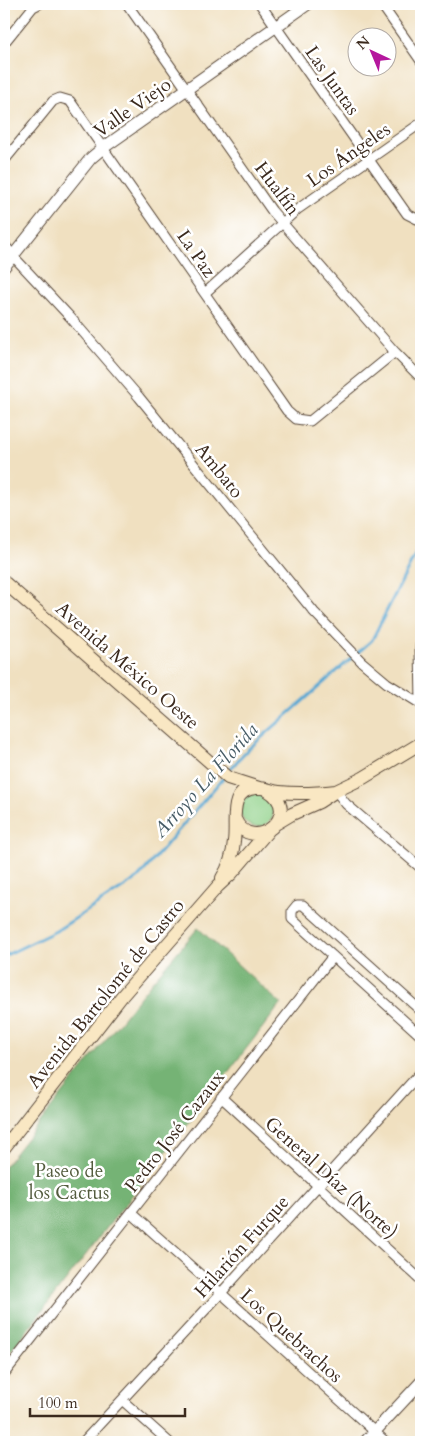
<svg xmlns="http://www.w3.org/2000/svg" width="425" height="1446" viewBox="0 0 425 1446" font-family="Cardo,serif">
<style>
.green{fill:#90d189;stroke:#667e54}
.forest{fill:#74b375;stroke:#586e4a}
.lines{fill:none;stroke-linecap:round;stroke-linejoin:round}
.stream{stroke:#58a8d3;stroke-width:3}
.minor-casing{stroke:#564536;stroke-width:11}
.tertiary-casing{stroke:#564536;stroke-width:13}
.secondary-casing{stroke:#564536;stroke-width:14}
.minor{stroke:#fff;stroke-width:9}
.tertiary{stroke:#fff;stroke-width:11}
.secondary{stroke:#f9e7c3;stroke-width:12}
.labels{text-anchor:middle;stroke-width:5;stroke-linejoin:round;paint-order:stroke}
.street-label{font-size:19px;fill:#3b2a1e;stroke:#fff}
.park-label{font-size:19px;fill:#545c3e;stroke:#fff}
.water-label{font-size:20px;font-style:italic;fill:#475c66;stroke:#fff}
</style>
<rect width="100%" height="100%" fill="#fff"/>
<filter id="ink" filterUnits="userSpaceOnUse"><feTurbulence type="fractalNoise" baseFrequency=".02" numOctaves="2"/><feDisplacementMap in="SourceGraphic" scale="10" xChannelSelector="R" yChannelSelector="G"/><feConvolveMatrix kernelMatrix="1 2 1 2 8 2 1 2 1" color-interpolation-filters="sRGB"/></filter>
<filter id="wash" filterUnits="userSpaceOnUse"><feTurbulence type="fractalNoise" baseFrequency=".0096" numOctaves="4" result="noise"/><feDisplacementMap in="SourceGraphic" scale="20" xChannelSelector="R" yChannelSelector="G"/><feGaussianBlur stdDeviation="1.12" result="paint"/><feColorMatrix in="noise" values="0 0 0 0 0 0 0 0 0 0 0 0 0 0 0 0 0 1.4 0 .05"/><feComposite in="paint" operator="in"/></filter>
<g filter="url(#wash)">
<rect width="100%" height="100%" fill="#f0e0c0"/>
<!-- green -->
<path class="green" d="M240 810a17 17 0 1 1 34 0a17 17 0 1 1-34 0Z"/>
<!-- forest -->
<path class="forest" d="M 198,928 L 281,1004 L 4,1360 L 4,1167 L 155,978 Z"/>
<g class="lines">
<!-- stream -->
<path class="stream" d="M 227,773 L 245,752 L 372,640 L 416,553 L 421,536
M 4,956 L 56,931 L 138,878 L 223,778"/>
</g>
</g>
<g filter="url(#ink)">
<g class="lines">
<!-- minor casing -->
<g class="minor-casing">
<path id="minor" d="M 127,4 L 272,211 L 395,352 L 421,378
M 260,4 L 407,214 L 417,219 L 421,219
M 381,4 L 421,61
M 4,43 L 33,7 L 39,4
M 4,161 L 53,101 L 60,98 L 70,101 L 287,411 L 296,419 L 310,421 L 395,352
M 4,244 L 13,256 L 70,317 L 139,397 L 314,612 L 362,662 L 387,683 L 421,704
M 205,293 L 298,209 L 421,123
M 421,703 L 420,648 L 421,635
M 336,791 L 346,804 L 421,868
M 421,1011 L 303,905 L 297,905 L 292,911 L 292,919 L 421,1036
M 221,1097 L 421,1280
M 131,1213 L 221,1293 L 386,1442
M 4,1374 L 333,956
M 122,1400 L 169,1442
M 83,1442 L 221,1293 L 421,1072"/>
</g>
<!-- tertiary casing -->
<g class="tertiary-casing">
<path id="tertiary" d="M 4,267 L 91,158 L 103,148 L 308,4
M 365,1442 L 421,1382"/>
</g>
<!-- secondary casing -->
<g class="secondary-casing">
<path id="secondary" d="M 4,582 L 228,778 L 259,788
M 235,819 C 252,857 306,813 267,790
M 277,823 L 292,814 L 319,802 L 336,791 L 363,778 L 421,743
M 222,878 C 229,867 233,854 234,841 C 237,822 227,790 256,788 C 264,787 271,791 279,792 C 298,794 317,793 336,791
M 4,1148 L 122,996 L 218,886 L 232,873 L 268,831"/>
</g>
<!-- minor -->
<use href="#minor" class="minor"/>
<!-- tertiary -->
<use href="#tertiary" class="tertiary"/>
<!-- secondary -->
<use href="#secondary" class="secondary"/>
</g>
</g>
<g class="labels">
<!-- street labels -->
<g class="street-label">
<text transform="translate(333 80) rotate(55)" y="7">Las Juntas</text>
<text transform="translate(132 107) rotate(-35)" y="7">Valle Viejo</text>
<text transform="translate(348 154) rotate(-35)" y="7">Los Ángeles</text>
<text transform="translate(278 188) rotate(53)" y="7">Hualfín</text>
<text transform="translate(197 253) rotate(55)" y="7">La Paz</text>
<text transform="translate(220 470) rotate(51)" y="7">Ambato</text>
<text transform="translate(128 665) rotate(41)" y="7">Avenida México Oeste</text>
<text transform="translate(105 993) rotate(-51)" y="7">Avenida Bartolomé de Castro</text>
<text transform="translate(174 1131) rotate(-52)" y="7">Pedro José Cazaux</text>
<text transform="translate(332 1177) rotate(42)" y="7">General Díaz (Norte)</text>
<text transform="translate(241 1246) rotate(-48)" y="7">Hilarión Furque</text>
<text transform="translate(292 1335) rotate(42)" y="7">Los Quebrachos</text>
</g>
<!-- park labels -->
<g class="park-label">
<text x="69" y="1177">Paseo de<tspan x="69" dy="22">los Cactus</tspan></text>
</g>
<!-- water labels -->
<g class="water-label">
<text transform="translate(205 780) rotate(-48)" y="7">Arroyo La Florida</text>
</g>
</g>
<!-- margin -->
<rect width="425" height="1446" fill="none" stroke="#fff" stroke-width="20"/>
<!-- north arrow -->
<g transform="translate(372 52) rotate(316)"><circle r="24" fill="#ffffff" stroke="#b1aaa5"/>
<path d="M0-4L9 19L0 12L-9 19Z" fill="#b5179e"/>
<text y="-8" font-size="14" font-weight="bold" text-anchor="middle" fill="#3b2a1e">N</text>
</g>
<!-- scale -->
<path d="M30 1408v8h155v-8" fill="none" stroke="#3b2a1e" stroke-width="2.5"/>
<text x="38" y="1408" font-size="15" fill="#3b2a1e" stroke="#ffffff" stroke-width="4" paint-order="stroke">100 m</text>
</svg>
